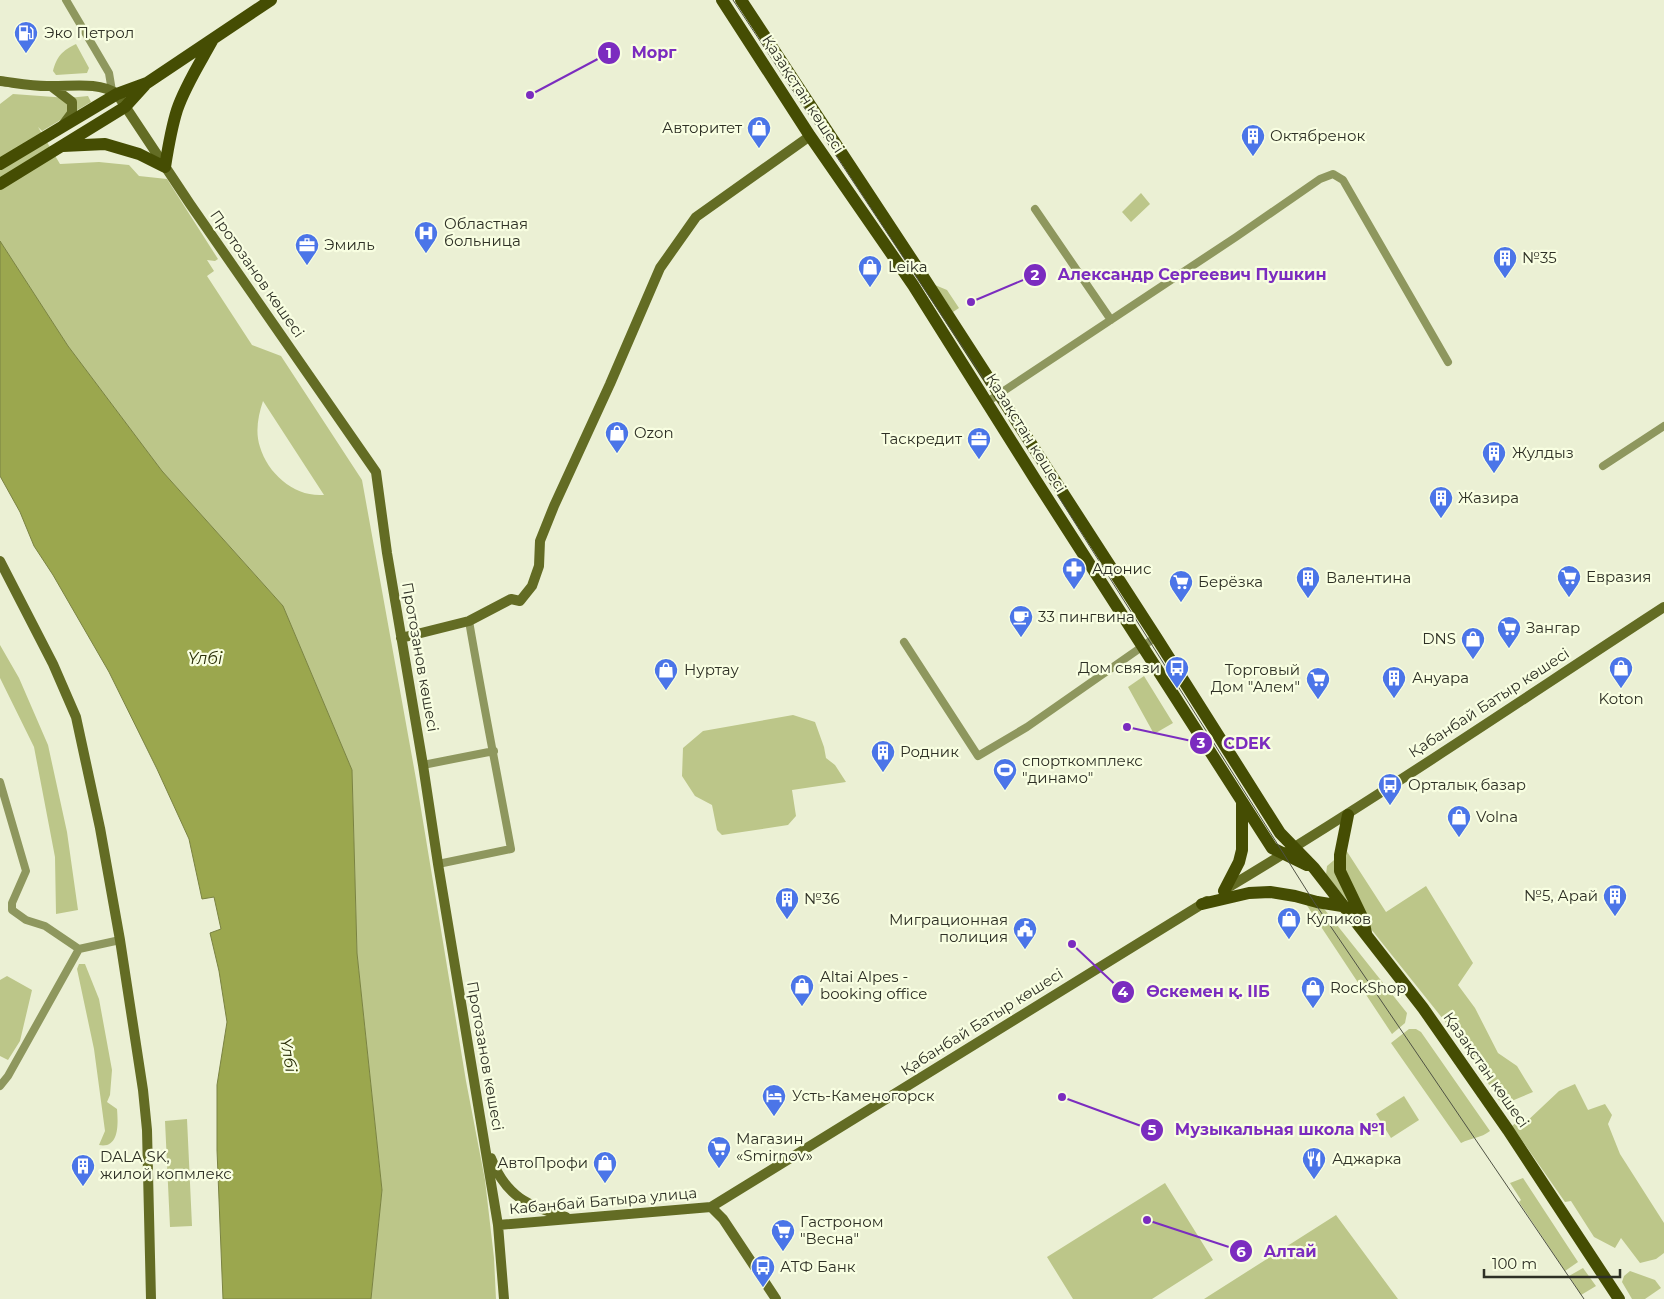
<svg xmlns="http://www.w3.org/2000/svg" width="1664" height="1299" viewBox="0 0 1664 1299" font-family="Montserrat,sans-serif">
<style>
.green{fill:#bcc689;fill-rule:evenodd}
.water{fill:#9ba74e;stroke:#7a8342}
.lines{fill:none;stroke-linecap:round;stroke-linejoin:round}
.street{stroke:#8e975e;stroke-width:8}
.secondary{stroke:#636c24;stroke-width:10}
.primary{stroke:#454d03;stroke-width:12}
.tram{stroke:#4f5244;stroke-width:1}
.labels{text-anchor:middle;stroke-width:4.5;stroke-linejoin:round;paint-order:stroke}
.poi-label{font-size:15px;fill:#2e3025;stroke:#f8fee1;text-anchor:start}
.street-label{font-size:15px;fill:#2e3025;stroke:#f8fee1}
.water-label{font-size:16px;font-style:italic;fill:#2a2f08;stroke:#f8fee1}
.leader{fill:none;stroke:#7b2cbf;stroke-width:2}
.callout-dot{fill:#7b2cbf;stroke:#f8fee1;stroke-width:2}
.mark-label{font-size:15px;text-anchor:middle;font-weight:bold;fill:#fff}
.callout-label{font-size:16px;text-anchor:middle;font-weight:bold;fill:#7b2cbf;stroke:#f8fee1;stroke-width:4.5;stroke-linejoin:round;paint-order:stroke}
</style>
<rect width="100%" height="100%" fill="#ebf0d4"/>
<!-- green -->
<path class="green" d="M 76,44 L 89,68 L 87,73 L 56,75 L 53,71 C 57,56 62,51 76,44 Z
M 13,94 L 68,98 L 88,96 L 91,102 L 42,131 L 38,127 L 60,164 L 99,162 L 129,165 L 139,176 L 167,179 L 218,259 L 215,261 L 207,260 L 214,271 L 207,276 L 252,345 L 281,356 L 362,480 L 416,779 L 466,1081 L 485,1180 L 494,1258 L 496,1299 L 371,1299 L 382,1190 L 357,953 L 352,770 L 283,606 L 162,471 L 68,346 L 0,241 L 0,104 ZM 263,401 L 324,495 L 323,495 C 295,497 268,474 260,447 C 255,432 258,416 263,401 Z
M 1141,193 L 1150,204 L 1131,222 L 1122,212 Z
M 935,285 L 947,290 L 959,308 L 953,312 Z
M 0,645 L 19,678 L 48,745 L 67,832 L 78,910 L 56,914 L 55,857 L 34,747 L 0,678 Z
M 1144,676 L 1173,723 L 1154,734 L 1128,687 Z
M 793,715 L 815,722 L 824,747 L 826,758 L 835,765 L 846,782 L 792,790 L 796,816 L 788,825 L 722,835 L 717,830 L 712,805 L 695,796 L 682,776 L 683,748 L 703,731 Z
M 1346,850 L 1386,912 L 1426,886 L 1473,963 L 1458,985 L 1475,1008 L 1498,1053 L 1517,1066 L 1533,1092 L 1502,1105 L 1463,1044 L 1363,919 L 1326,875 L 1327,866 Z
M 1302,898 L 1317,902 L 1325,910 L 1407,1013 L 1405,1023 L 1392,1034 Z
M 79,964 L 85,964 L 99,999 L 112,1070 L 110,1095 L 107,1102 L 117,1109 C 118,1122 120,1149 99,1145 L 105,1131 L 94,1049 L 77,969 Z
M 7,976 L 32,990 L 20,1041 L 8,1060 L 0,1056 L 0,980 Z
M 1409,1029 L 1416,1029 L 1421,1032 L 1490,1131 C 1481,1138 1471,1138 1461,1143 L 1391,1043 Z
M 1575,1084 L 1588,1110 L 1605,1104 L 1612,1115 L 1608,1124 L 1620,1154 L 1664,1223 L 1664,1253 L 1656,1259 L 1640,1263 L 1621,1238 L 1615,1248 L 1594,1237 L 1571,1201 L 1565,1202 L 1512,1126 L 1519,1120 L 1523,1125 L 1559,1091 Z
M 1404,1096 L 1419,1120 L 1391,1138 L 1376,1114 Z
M 187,1119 L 192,1226 L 170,1227 L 165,1121 Z
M 1523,1178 L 1578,1262 L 1565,1271 L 1519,1202 L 1521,1200 L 1510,1183 Z
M 1165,1183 L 1213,1260 L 1152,1299 L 1073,1299 L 1047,1257 Z
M 1336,1215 L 1398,1299 L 1204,1299 Z
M 1583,1268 L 1596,1286 L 1581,1295 L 1569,1276 Z
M 1630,1271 L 1655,1280 L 1661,1288 L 1645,1299 L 1632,1299 L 1622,1282 L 1624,1276 Z"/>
<!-- water -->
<path class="water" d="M 0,241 L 68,346 L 162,471 L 283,606 L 352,770 L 357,953 L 382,1190 L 371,1299 L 223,1299 L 217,1150 L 217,1085 L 227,1022 L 219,971 L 210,933 L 221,929 L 214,897 L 202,899 L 189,839 L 157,769 L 109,672 L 53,575 L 34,546 L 20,512 L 0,476 Z"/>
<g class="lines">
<!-- street -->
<path class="street" d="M 66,0 L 109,73 L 112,91
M 1035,209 L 1111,320
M 987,402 L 1236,237 L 1320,179 L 1333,174 L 1343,180 L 1448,362
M 1603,466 L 1664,426
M 904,642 L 978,756 L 1027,727 L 1156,637
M 423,765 L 494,751
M 0,782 L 26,871 L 12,903 L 12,910 L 26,920 L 45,926 L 79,949
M 438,864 L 511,849 C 497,773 482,697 469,621
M 0,1086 L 8,1076 L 79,949 L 120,940"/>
<!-- secondary -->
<path class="secondary" d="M 0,81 C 16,83 32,86 47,86 C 69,87 98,81 117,94 L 190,204 L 376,472 L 387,553 L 423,765 L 438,864 L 498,1225 L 504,1299
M 51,86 L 72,102 L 72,113 L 63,125
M 0,561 L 53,664 L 76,717 L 100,828 L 120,940 L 143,1090 L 147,1130 L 151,1299
M 401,638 L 469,621 L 511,599 L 520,601 L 532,586 L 539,566 L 540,541 L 554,506 L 610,384 L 660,268 L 696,217 L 810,136
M 1224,890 C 1373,801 1518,702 1664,607
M 491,1158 C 506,1197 528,1206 566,1217
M 711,1207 L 723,1219 L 776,1299
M 498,1225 L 711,1207 L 1207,901"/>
<!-- primary -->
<path class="primary" d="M 722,0 L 810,136 L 913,285 L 1035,479 L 1272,848 L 1307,865
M 741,0 L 924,278 L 1156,637 L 1280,833 L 1314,868 L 1423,1008 L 1508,1130 L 1619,1299
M 63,146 L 105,144 L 139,154 L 165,167 C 168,148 171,129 177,110 C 185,86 200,63 212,41
M 0,164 L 117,94 L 147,83 L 271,0
M 0,184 L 125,107 L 145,85
M 1348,815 L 1340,855 L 1340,871 L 1363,919 L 1366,933
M 1224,891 L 1239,862 L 1242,850 L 1242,803
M 1202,904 L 1249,893 L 1270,892 L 1295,896 L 1317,902 L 1342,906"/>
<!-- tram -->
<path class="tram" d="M 733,0 L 995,396 L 1314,902 L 1584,1299"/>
</g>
<!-- icons -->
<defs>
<g id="fuel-pin" transform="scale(1.25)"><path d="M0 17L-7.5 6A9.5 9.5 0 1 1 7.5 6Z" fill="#4b75e8" stroke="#f8fee1"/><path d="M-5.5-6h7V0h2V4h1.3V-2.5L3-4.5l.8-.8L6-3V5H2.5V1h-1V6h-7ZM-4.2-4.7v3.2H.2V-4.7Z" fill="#fff"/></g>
<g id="shop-pin" transform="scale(1.25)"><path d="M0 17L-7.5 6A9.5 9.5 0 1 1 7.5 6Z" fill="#4b75e8" stroke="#f8fee1"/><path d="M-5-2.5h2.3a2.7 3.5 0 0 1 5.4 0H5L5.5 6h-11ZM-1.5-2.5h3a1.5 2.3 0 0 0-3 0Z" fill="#fff"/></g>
<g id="building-pin" transform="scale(1.25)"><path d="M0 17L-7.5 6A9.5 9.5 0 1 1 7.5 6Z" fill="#4b75e8" stroke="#f8fee1"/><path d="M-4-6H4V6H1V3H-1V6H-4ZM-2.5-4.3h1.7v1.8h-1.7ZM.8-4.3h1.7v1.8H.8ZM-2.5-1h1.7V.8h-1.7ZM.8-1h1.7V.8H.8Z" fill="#fff"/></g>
<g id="hospital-pin" transform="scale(1.25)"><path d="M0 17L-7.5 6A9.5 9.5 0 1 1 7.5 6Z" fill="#4b75e8" stroke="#f8fee1"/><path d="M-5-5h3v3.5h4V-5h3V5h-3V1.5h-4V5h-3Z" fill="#fff"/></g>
<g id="office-pin" transform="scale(1.25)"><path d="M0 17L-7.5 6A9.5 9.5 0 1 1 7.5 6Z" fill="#4b75e8" stroke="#f8fee1"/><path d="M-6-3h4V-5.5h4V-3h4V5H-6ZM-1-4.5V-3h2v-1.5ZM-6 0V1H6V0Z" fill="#fff"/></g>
<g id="pharmacy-pin" transform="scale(1.25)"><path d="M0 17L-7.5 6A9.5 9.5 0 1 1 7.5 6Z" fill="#4b75e8" stroke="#f8fee1"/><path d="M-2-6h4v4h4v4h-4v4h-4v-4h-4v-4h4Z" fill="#fff"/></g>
<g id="supermarket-pin" transform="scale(1.25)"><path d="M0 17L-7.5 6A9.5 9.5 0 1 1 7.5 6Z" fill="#4b75e8" stroke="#f8fee1"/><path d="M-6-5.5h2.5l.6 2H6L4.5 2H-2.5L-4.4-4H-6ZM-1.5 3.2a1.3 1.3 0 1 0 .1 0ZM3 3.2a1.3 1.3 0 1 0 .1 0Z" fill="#fff"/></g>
<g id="cafe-pin" transform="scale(1.25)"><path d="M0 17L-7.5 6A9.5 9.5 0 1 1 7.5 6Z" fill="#4b75e8" stroke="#f8fee1"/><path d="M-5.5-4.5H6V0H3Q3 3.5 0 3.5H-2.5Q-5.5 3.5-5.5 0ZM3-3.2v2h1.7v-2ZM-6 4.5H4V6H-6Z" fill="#fff"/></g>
<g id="bus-pin" transform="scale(1.25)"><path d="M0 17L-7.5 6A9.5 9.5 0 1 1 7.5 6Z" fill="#4b75e8" stroke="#f8fee1"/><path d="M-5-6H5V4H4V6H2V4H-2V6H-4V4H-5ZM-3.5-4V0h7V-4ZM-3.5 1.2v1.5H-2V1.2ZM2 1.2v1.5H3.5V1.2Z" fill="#fff"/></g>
<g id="stadium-pin" transform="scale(1.25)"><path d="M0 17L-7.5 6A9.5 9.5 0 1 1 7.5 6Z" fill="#4b75e8" stroke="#f8fee1"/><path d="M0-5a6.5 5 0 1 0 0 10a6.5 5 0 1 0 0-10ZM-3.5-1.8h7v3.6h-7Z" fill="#fff"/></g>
<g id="civic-pin" transform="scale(1.25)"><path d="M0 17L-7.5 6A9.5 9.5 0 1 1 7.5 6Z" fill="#4b75e8" stroke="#f8fee1"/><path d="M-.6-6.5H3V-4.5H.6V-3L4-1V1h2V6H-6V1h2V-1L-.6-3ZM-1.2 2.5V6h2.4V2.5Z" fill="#fff"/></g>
<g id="hotel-pin" transform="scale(1.25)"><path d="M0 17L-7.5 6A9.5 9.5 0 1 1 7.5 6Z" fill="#4b75e8" stroke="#f8fee1"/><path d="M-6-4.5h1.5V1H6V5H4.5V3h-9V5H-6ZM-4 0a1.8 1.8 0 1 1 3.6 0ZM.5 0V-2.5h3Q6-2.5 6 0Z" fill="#fff"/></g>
<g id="restaurant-pin" transform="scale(1.25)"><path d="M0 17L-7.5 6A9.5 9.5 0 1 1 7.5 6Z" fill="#4b75e8" stroke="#f8fee1"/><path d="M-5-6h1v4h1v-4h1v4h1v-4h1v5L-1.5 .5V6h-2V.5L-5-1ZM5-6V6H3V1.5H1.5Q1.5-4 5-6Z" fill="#fff"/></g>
</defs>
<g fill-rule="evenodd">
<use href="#fuel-pin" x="26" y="33"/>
<use href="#shop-pin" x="759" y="128"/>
<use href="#building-pin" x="1253" y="136"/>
<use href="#hospital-pin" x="426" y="233"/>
<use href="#office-pin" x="307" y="245"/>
<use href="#building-pin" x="1505" y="258"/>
<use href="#shop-pin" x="870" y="267"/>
<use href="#shop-pin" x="617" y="433"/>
<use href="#office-pin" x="979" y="439"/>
<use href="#building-pin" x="1494" y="453"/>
<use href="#building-pin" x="1441" y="498"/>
<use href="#pharmacy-pin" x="1074" y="569"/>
<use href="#supermarket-pin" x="1569" y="577"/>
<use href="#building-pin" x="1308" y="578"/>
<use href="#supermarket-pin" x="1181" y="582"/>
<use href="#cafe-pin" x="1021" y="617"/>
<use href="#supermarket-pin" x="1509" y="628"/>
<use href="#shop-pin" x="1473" y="639"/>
<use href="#bus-pin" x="1177" y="668"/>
<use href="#shop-pin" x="1621" y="668"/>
<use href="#shop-pin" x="666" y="670"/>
<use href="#building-pin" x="1394" y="678"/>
<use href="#supermarket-pin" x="1318" y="679"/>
<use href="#building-pin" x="883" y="752"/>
<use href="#stadium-pin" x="1005" y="770"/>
<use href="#bus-pin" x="1390" y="785"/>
<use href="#shop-pin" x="1459" y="817"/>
<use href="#building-pin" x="1615" y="896"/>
<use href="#building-pin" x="787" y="899"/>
<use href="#shop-pin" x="1289" y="919"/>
<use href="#civic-pin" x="1025" y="929"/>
<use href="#shop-pin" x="802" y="986"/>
<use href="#shop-pin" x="1313" y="988"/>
<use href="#hotel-pin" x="774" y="1096"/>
<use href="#supermarket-pin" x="719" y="1148"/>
<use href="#restaurant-pin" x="1314" y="1159"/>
<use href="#shop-pin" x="605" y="1163"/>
<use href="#building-pin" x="83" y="1166"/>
<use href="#supermarket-pin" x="783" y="1231"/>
<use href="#bus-pin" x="763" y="1267"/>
</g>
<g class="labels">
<!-- poi labels -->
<g class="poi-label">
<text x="44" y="38">Эко Петрол</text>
<text x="742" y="133" text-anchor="end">Авторитет</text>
<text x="1270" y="141">Октябренок</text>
<text x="444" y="229">Областная<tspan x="444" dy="17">больница</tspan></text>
<text x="324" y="250">Эмиль</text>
<text x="1522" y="263">№35</text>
<text x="888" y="272">Leika</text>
<text x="634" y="438">Ozon</text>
<text x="962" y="444" text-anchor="end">Таскредит</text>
<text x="1512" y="458">Жулдыз</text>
<text x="1458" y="503">Жазира</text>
<text x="1092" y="574">Адонис</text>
<text x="1586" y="582">Евразия</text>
<text x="1326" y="583">Валентина</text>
<text x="1198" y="587">Берёзка</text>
<text x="1038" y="622">33 пингвина</text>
<text x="1526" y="633">Зангар</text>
<text x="1456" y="644" text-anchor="end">DNS</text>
<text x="1160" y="673" text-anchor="end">Дом связи</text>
<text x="684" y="675">Нуртау</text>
<text x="1300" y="675" text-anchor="end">Торговый<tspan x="1300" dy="17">Дом "Алем"</tspan></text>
<text x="1412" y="683">Ануара</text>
<text x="1621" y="704" text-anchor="middle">Koton</text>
<text x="900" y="757">Родник</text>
<text x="1022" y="766">спорткомплекс<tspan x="1022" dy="17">"динамо"</tspan></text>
<text x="1408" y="790">Орталық базар</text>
<text x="1476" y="822">Volna</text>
<text x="1598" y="901" text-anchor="end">№5, Арай</text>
<text x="804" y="904">№36</text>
<text x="1306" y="924">Куликов</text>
<text x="1008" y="925" text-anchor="end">Миграционная<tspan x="1008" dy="17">полиция</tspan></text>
<text x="820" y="982">Altai Alpes -<tspan x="820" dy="17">booking office</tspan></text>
<text x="1330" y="993">RockShop</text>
<text x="792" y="1101">Усть-Каменогорск</text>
<text x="736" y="1144">Магазин<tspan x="736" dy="17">«Smirnov»</tspan></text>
<text x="100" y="1162">DALA SK,<tspan x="100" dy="17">жилой копмлекс</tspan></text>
<text x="1332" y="1164">Аджарка</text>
<text x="588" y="1168" text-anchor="end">АвтоПрофи</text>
<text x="800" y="1227">Гастроном<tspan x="800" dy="17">"Весна"</tspan></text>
<text x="780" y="1272">АТФ Банк</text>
</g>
<!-- street labels -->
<g class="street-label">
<text transform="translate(803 94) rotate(57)" y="5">Қазақстан көшесі</text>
<text transform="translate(257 274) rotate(55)" y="5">Протозанов көшесі</text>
<text transform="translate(1026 433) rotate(58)" y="5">Қазақстан көшесі</text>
<text transform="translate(420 657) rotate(80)" y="5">Протозанов көшесі</text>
<text transform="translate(1489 703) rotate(-33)" y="5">Қабанбай Батыр көшесі</text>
<text transform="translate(982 1022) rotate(-32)" y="5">Қабанбай Батыр көшесі</text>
<text transform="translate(485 1056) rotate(80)" y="5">Протозанов көшесі</text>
<text transform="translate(1486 1070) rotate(55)" y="5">Қазақстан көшесі</text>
<text transform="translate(603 1201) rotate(-5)" y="5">Кабанбай Батыра улица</text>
</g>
<!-- water labels -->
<g class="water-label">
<text x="205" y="664">Үлбі</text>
<text transform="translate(289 1055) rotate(80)" y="6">Үлбі</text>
</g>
</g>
<!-- callouts -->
<path class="leader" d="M530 95L609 53M971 302L1035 275M1127 727L1201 743M1072 944L1123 992M1062 1097L1152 1130M1147 1220L1241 1251"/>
<g class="callout-dot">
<circle cx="530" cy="95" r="5"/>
<circle cx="971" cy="302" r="5"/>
<circle cx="1127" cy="727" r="5"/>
<circle cx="1072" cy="944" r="5"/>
<circle cx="1062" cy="1097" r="5"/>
<circle cx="1147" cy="1220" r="5"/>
<circle cx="609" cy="53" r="12"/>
<circle cx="1035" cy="275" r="12"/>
<circle cx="1201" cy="743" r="12"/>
<circle cx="1123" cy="992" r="12"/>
<circle cx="1152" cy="1130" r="12"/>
<circle cx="1241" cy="1251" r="12"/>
</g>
<g class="mark-label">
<text x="609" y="58">1</text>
<text x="1035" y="280">2</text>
<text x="1201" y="748">3</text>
<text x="1123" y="997">4</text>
<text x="1152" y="1135">5</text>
<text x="1241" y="1257">6</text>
</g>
<g class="callout-label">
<text x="654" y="58">Морг</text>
<text x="1192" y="280">Александр Сергеевич Пушкин</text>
<text x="1247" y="749">CDEK</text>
<text x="1208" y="997">Өскемен қ. ІІБ</text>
<text x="1280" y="1135">Музыкальная школа №1</text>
<text x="1290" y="1257">Алтай</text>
</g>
<!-- scale -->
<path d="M1484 1269v8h136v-8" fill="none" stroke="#2e3025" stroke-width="2.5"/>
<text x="1492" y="1269" font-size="15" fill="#2e3025" stroke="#f8fee1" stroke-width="4" paint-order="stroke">100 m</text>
</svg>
